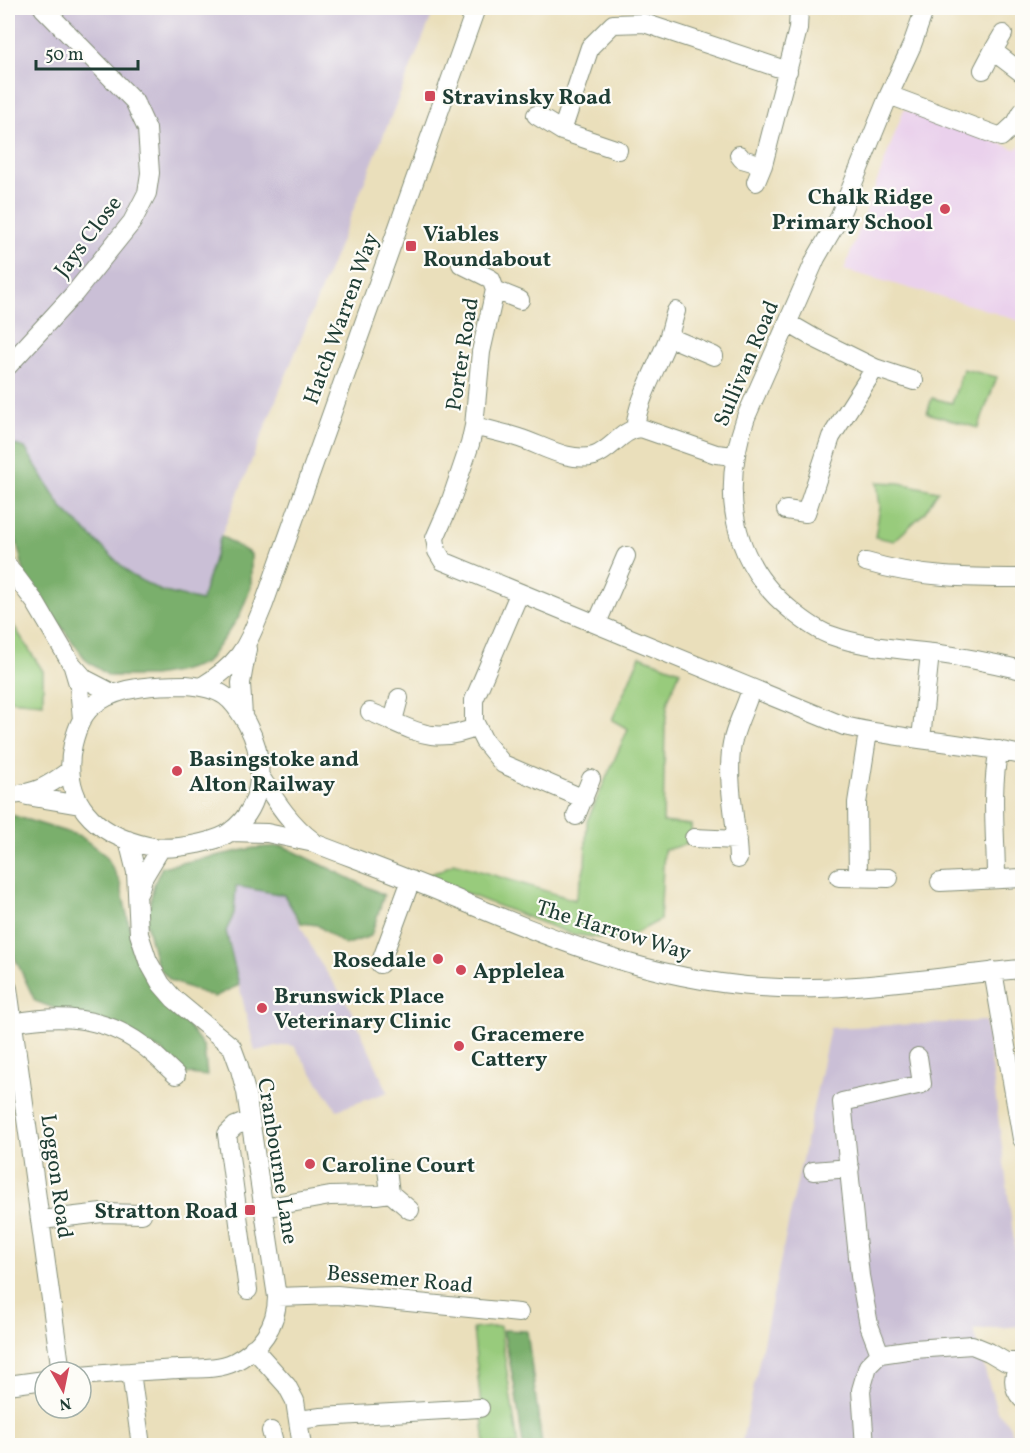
<svg xmlns="http://www.w3.org/2000/svg" width="1030" height="1453" viewBox="0 0 1030 1453" font-family="Vollkorn,serif">
<style>
.built{fill:#ead1ec}
.industrial{fill:#cabfd6}
.green{fill:#98cb7c;stroke:#5c8458;stroke-width:1.5}
.forest{fill:#7aaf6c;stroke:#4c7650;stroke-width:1.5}
.lines{fill:none;stroke-linecap:round;stroke-linejoin:round}
.minor-casing{stroke:#848e78;stroke-width:20}
.minor{stroke:#fff;stroke-width:18}
.poi-dot{fill:#d1495b;stroke:#fdfcf7;stroke-width:2}
.labels{text-anchor:middle;stroke-width:4.5;stroke-linejoin:round;paint-order:stroke}
.poi-label{font-size:22px;font-weight:bold;fill:#1f3d34;stroke:#fdfcf7;text-anchor:start}
.street-label{font-size:22px;fill:#1f3d34;stroke:#fdfcf7}
</style>
<rect width="100%" height="100%" fill="#fdfcf7"/>
<filter id="ink" filterUnits="userSpaceOnUse"><feTurbulence type="fractalNoise" baseFrequency=".0167" numOctaves="2"/><feDisplacementMap in="SourceGraphic" scale="12" xChannelSelector="R" yChannelSelector="G"/><feConvolveMatrix kernelMatrix="1 2 1 2 8 2 1 2 1" color-interpolation-filters="sRGB"/></filter>
<filter id="wash" filterUnits="userSpaceOnUse"><feTurbulence type="fractalNoise" baseFrequency=".008" numOctaves="4" result="noise"/><feDisplacementMap in="SourceGraphic" scale="24" xChannelSelector="R" yChannelSelector="G"/><feGaussianBlur stdDeviation="1.35" result="paint"/><feColorMatrix in="noise" values="0 0 0 0 0 0 0 0 0 0 0 0 0 0 0 0 0 1.4 0 .05"/><feComposite in="paint" operator="in"/></filter>
<g filter="url(#wash)">
<rect width="100%" height="100%" fill="#eadfbb"/>
<!-- built -->
<path class="built" d="M 904,109 L 1016,149 L 1022,143 L 1022,322 L 977,307 L 844,270 Z"/>
<!-- industrial -->
<path class="industrial" d="M 8,8 L 435,8 L 221,536 L 201,601 L 152,588 L 8,531 Z
M 236,886 L 284,895 L 289,903 L 317,958 L 349,1006 L 388,1092 L 337,1110 L 294,1046 L 287,1045 L 255,1051 L 226,931 L 234,914 Z
M 986,1021 L 1022,1304 L 1022,1326 L 973,1330 L 997,1411 L 1011,1426 L 1014,1445 L 741,1446 L 830,1028 Z"/>
<!-- green -->
<path class="green" d="M 963,369 L 997,377 L 978,428 L 927,413 L 932,398 L 952,403 Z
M 877,482 L 899,483 L 938,491 L 925,512 L 894,541 L 875,537 L 880,507 Z
M 8,617 L 43,671 L 43,703 L 8,700 Z
M 640,656 L 680,671 L 668,700 L 665,727 L 663,822 L 691,825 L 692,843 L 664,850 L 660,920 L 621,941 L 571,934 L 421,876 L 440,871 L 454,863 L 575,900 L 585,865 L 587,821 L 628,729 L 612,720 Z
M 500,1326 L 518,1445 L 485,1445 L 473,1329 Z"/>
<!-- forest -->
<path class="forest" d="M 8,443 L 25,448 L 62,508 L 131,575 L 161,591 L 201,601 L 221,536 L 251,554 L 251,587 L 239,617 L 206,663 L 177,672 L 153,676 L 109,676 L 87,661 L 26,580 L 16,539 L 8,534 Z
M 8,814 L 80,836 L 106,856 L 120,882 L 135,953 L 204,1047 L 207,1076 L 181,1073 L 161,1050 L 35,1001 L 8,943 Z
M 283,846 L 384,895 L 371,936 L 345,945 L 317,925 L 301,923 L 284,895 L 236,886 L 234,914 L 226,931 L 239,985 L 214,997 L 171,981 L 157,966 L 146,922 L 154,884 L 162,867 L 254,848 Z
M 503,1330 L 527,1331 L 542,1445 L 523,1445 L 515,1388 Z"/>
</g>
<g filter="url(#ink)">
<g class="lines">
<!-- minor casing -->
<g class="minor-casing">
<path id="minor" d="M 925,8 L 912,45 L 889,95 L 838,220 L 816,258 L 746,417 C 721,488 729,561 792,611 C 803,620 816,630 830,635 C 863,647 898,649 933,653 C 963,657 993,663 1022,670
M 993,51 L 1003,34
M 983,70 L 993,51 L 1022,73
M 889,95 L 1001,137 L 1016,123 L 1022,112
M 536,115 L 562,131
M 618,150 L 562,131 L 590,47 L 613,24 L 644,23 L 788,71
M 739,155 L 742,159 L 763,165
M 756,182 L 763,165 L 798,29 L 799,8
M 461,264 L 491,279 L 495,290
M 520,300 L 495,290 L 481,352 L 474,426 L 470,444 L 449,506 L 435,538 L 437,551 L 443,561 L 844,726 C 903,740 964,742 1022,755
M 669,337 L 714,356
M 8,366 L 74,294 L 132,222 L 147,193 L 150,173 L 147,129 L 134,101 L 43,8
M 875,368 L 914,381
M 474,426 C 489,430 504,433 519,438 C 542,445 569,463 594,456 C 612,450 622,429 641,428 L 716,454 L 735,456
M 636,428 C 634,407 660,361 668,339 C 671,330 673,320 676,311
M 786,510 L 806,513 L 831,437 L 875,368 L 814,338 L 788,323
M 866,562 C 920,578 967,578 1022,578
M 8,566 L 35,602 L 71,663 L 85,679 L 114,694
M 519,594 L 474,700 L 474,721 L 484,741 L 503,764 L 584,799
M 597,623 L 626,556
M 73,667 L 79,687 L 82,719
M 186,685 C 199,686 214,688 225,696 C 235,703 241,714 247,724 C 266,759 265,805 231,831 C 222,839 209,841 197,844 C 182,847 164,850 148,846 C 95,835 60,800 73,744 C 77,728 83,711 98,702 C 121,686 159,685 186,685 Z
M 201,687 C 243,661 246,647 264,604 L 476,8
M 370,712 C 412,728 430,747 477,727
M 243,716 L 241,683 L 247,649
M 393,721 L 399,698
M 921,739 L 930,653
M 260,776 C 276,801 289,823 313,841
M 8,795 C 36,794 48,786 70,770
M 27,796 L 80,805
M 576,816 L 591,779
M 231,832 L 267,833 L 314,843 C 358,860 402,876 445,894 C 547,937 649,980 761,987 C 848,993 936,976 1022,969
M 694,838 L 737,840
M 738,859 C 737,823 727,788 731,751 C 732,732 746,708 751,689
M 858,876 L 857,803 L 868,732
M 839,877 L 889,878
M 996,878 C 996,838 990,788 999,750
M 940,882 L 1022,878
M 139,892 L 143,878 L 161,848
M 380,964 L 411,880
M 993,971 L 1022,1139
M 8,988 L 61,1372
M 13,1023 C 59,1014 102,1016 141,1044 C 154,1053 165,1065 176,1075
M 387,1169 L 390,1193 L 410,1210
M 813,1171 L 850,1168
M 263,1208 L 330,1196 L 376,1195 L 390,1193
M 41,1220 L 102,1213 L 142,1214
M 248,1290 L 227,1134 L 235,1126 L 250,1120
M 277,1297 L 337,1295 L 519,1313
M 253,1348 L 287,1386 L 295,1401 L 302,1446
M 880,1354 L 869,1325 L 860,1276 L 842,1102 L 922,1084 L 918,1057
M 1022,1361 C 1012,1373 1011,1387 1022,1399
M 131,1372 L 141,1446
M 81,1376 C 113,1373 146,1371 178,1369 C 195,1368 218,1370 234,1362 C 260,1349 277,1326 277,1297 L 246,1092 L 239,1066 L 232,1047 L 174,999 L 161,984 L 148,961 L 139,934 L 136,872 L 128,840
M 8,1385 L 45,1380
M 299,1420 L 321,1417 L 480,1408
M 271,1431 L 275,1446
M 865,1446 L 861,1390 L 868,1366 L 880,1354 L 914,1349 L 972,1345 L 989,1352 L 1006,1362 L 1022,1362"/>
</g>
<!-- minor -->
<use href="#minor" class="minor"/>
</g>
</g>
<!-- markers -->
<g class="poi-dot">
<rect x="424" y="90" width="12" height="12" rx="3"/>
<circle cx="945" cy="209" r="6"/>
<rect x="405" y="240" width="12" height="12" rx="3"/>
<circle cx="177" cy="771" r="6"/>
<circle cx="438" cy="959" r="6"/>
<circle cx="461" cy="970" r="6"/>
<circle cx="262" cy="1008" r="6"/>
<circle cx="459" cy="1046" r="6"/>
<circle cx="310" cy="1164" r="6"/>
<rect x="244" y="1204" width="12" height="12" rx="3"/>
</g>
<g class="labels">
<!-- poi labels -->
<g class="poi-label">
<text x="442" y="104">Stravinsky Road</text>
<text x="933" y="204" text-anchor="end">Chalk Ridge<tspan x="933" dy="25">Primary School</tspan></text>
<text x="423" y="241">Viables<tspan x="423" dy="25">Roundabout</tspan></text>
<text x="189" y="766">Basingstoke and<tspan x="189" dy="25">Alton Railway</tspan></text>
<text x="426" y="967" text-anchor="end">Rosedale</text>
<text x="473" y="978">Applelea</text>
<text x="274" y="1003">Brunswick Place<tspan x="274" dy="25">Veterinary Clinic</tspan></text>
<text x="471" y="1041">Gracemere<tspan x="471" dy="25">Cattery</tspan></text>
<text x="322" y="1172">Caroline Court</text>
<text x="238" y="1218" text-anchor="end">Stratton Road</text>
</g>
<!-- street labels -->
<g class="street-label">
<text transform="translate(87 236) rotate(-53)" y="8">Jays Close</text>
<text transform="translate(340 318) rotate(-70)" y="8">Hatch Warren Way</text>
<text transform="translate(461 354) rotate(-81)" y="8">Porter Road</text>
<text transform="translate(745 363) rotate(-67)" y="8">Sullivan Road</text>
<text transform="translate(614 929) rotate(17)" y="8">The Harrow Way</text>
<text transform="translate(279 1161) rotate(81)" y="8">Cranbourne Lane</text>
<text transform="translate(58 1176) rotate(82)" y="8">Loggon Road</text>
<text transform="translate(400 1278) rotate(5)" y="8">Bessemer Road</text>
</g>
</g>
<!-- margin -->
<rect width="1030" height="1453" fill="none" stroke="#fdfcf7" stroke-width="30"/>
<!-- north arrow -->
<g transform="translate(63 1390) rotate(171)"><circle r="28" fill="#fdfcf7" stroke="#a4b0a9" stroke-width="1.5"/>
<path d="M0-4.5L10 22L0 15L-10 22Z" fill="#d1495b"/>
<text y="-9" font-size="16" font-weight="bold" text-anchor="middle" fill="#1f3d34">N</text>
</g>
<!-- scale -->
<path d="M36 60v9h102v-9" fill="none" stroke="#1f3d34" stroke-width="3"/>
<text x="45" y="60" font-size="18" fill="#1f3d34" stroke="#fdfcf7" stroke-width="4.5" paint-order="stroke">50 m</text>
</svg>
